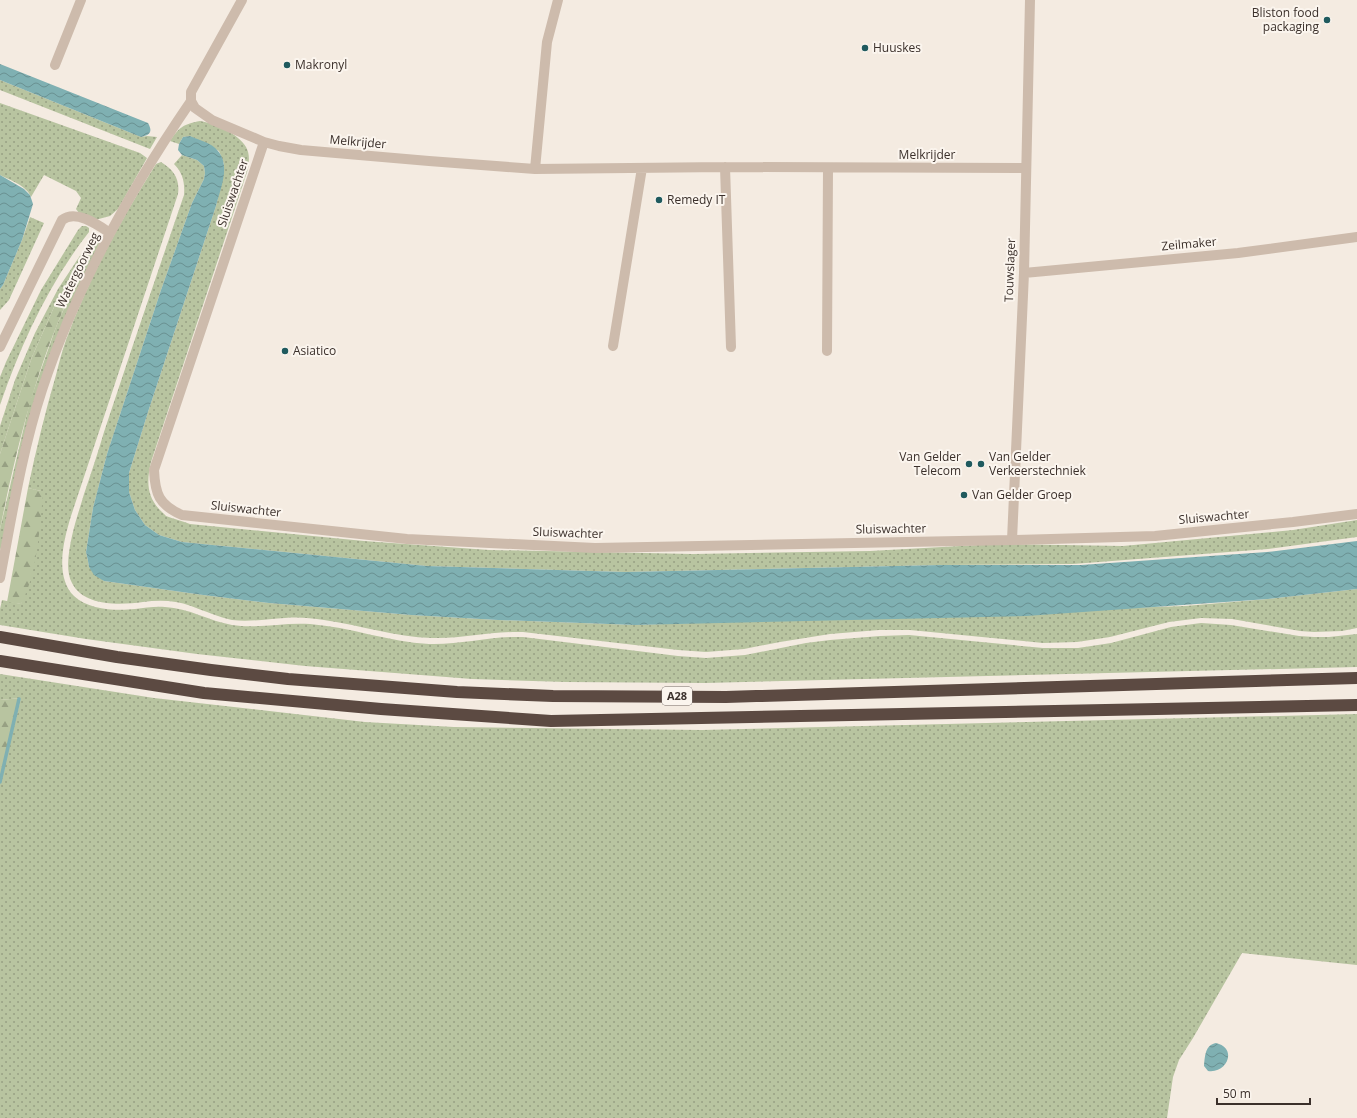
<svg xmlns="http://www.w3.org/2000/svg" width="1357" height="1118" viewBox="0 0 1357 1118" font-family="'Open Sans',sans-serif">
<style>
.grass{fill:url(#grass-dots)}
.forest{fill:url(#forest-firs)}
.water{fill:url(#water-waves)}
.lines{fill:none;stroke-linecap:round;stroke-linejoin:round}
.stream{stroke:#7fb0b2;stroke-width:3.5}
.minor{stroke:#cdbbac;stroke-width:10}
.highway{stroke:#5c4a42;stroke-width:12}
.poi-dot{fill:#1f5a5e;stroke:#fbf5ee;stroke-width:1.5}
.labels{text-anchor:middle;stroke-width:4;stroke-linejoin:round;paint-order:stroke}
.shield{fill:#fbf5ee;stroke:#756b66;stroke-width:1}
.shield-label{font-size:11px;font-weight:bold;fill:#3b302b}
.poi-label{font-size:12px;fill:#3b302b;stroke:#fbf5ee;text-anchor:start}
.street-label{font-size:12px;fill:#3b302b;stroke:#fbf5ee}
</style>
<defs>
<pattern id="grass-dots" width="8" height="8" patternUnits="userSpaceOnUse"><rect width="8" height="8" fill="#b8c4a0"/><path d="M2 2h.1M6 6h.1" fill="none" stroke="#97a083" stroke-width="1.8" stroke-linecap="round"/></pattern>
<pattern id="forest-firs" width="22" height="20" patternUnits="userSpaceOnUse"><rect width="22" height="20" fill="#b8c4a0"/><path d="M5 1l3.5 6h-7zM16 11l3.5 6h-7z" fill="#97a083"/></pattern>
<pattern id="water-waves" width="16" height="10" patternUnits="userSpaceOnUse"><rect width="16" height="10" fill="#7fb0b2"/><path d="M0 5q4-4 8 0t8 0" fill="none" stroke="#699091"/></pattern>
</defs>
<rect width="100%" height="100%" fill="#f4ebe1"/>
<!-- grass -->
<path class="grass" d="M 0,80 L 141,137 L 147,136 L 157,137 L 150,149 L 0,90 Z
M 0,103 L 140,153 L 147,158 L 118,209 L 110,216 L 95,220 L 79,213 L 76,209 L 81,198 L 76,191 L 44,175 L 31,197 C 27,186 10,180 0,175 Z
M 200,121 C 214,123 239,134 246,147 C 250,154 249,161 248,169 L 151,462 C 147,479 146,495 159,509 C 161,511 164,514 166,516 C 173,519 183,521 190,524 L 364,541 L 489,550 L 693,554 L 870,551 L 996,544 L 1123,546 L 1293,530 L 1357,520 L 1357,537 L 1268,549 L 1073,564 L 941,565 L 625,572 L 427,566 L 182,542 L 159,535 L 145,525 L 135,510 L 129,492 L 129,473 L 148,412 L 216,206 L 223,176 L 224,164 L 219,151 L 190,136 L 183,137 L 179,144 L 170,141 C 179,127 184,124 200,121 Z
M 182,155 L 197,160 L 204,166 L 205,173 L 204,179 L 192,203 L 161,290 L 107,454 L 93,508 L 86,552 L 88,561 L 89,567 L 104,581 L 203,595 L 269,603 L 411,615 L 498,620 L 635,625 L 1185,606 L 1268,599 L 1357,589 L 1357,628 L 1342,631 L 1314,632 L 1300,631 L 1232,619 L 1201,618 L 1169,622 L 1110,637 L 1077,642 L 1043,643 L 910,630 L 879,630 L 830,634 L 780,642 L 744,649 L 706,652 L 678,650 L 523,632 C 492,631 463,639 432,638 C 395,637 360,625 324,620 C 311,618 298,617 285,618 C 267,619 250,622 232,620 C 218,617 205,611 191,606 C 175,600 159,600 143,602 C 121,605 84,607 72,583 C 65,570 69,550 72,536 C 75,522 80,508 84,494 C 91,473 98,453 104,432 C 130,353 157,274 184,195 C 185,183 183,173 174,164 Z
M 161,162 C 174,170 180,179 178,194 L 71,516 C 64,539 54,576 74,596 C 89,610 116,611 135,609 C 145,608 155,606 165,607 C 189,608 209,621 232,625 C 258,629 284,622 310,624 C 350,627 389,642 429,644 C 461,645 491,636 523,637 L 678,656 L 706,658 L 745,655 L 806,643 L 830,640 L 880,636 L 909,635 L 1043,648 L 1078,648 L 1111,643 L 1171,627 L 1201,623 L 1231,625 L 1299,636 L 1314,637 L 1329,637 L 1357,634 L 1357,667 L 705,683 L 566,682 L 472,679 L 305,666 L 197,654 L 86,639 L 0,625 L 0,609 L 2,600 L 21,604 L 41,491 L 28,488 C 36,450 45,412 56,375 C 59,363 62,351 66,340 C 89,278 121,219 156,164 Z
M 30,217 L 44,223 L 9,300 L 0,310 L 0,289 L 3,285 L 22,240 Z
M 82,226 L 86,226 L 89,228 L 89,232 C 49,283 21,344 0,405 L 0,377 L 6,362 L 41,290 L 78,230 Z
M 96,235 L 98,235 L 101,240 L 67,313 L 0,551 L 0,529 L 30,401 L 56,327 L 69,297 L 58,298 L 32,357 L 22,387 L 0,454 L 0,426 L 15,380 L 35,333 L 58,289 L 89,242 Z
M 0,674 L 154,698 L 365,722 L 454,727 L 702,730 L 1357,714 L 1357,965 L 1242,953 L 1193,1038 L 1179,1060 L 1173,1077 L 1167,1118 L 0,1118 L 0,784 L 21,698 L 0,700 Z"/>
<!-- forest -->
<path class="forest" d="M 69,297 C 35,371 16,451 0,529 L 0,454 L 22,387 L 32,357 L 58,298 Z
M 28,488 L 41,491 L 43,495 C 39,530 38,572 21,604 L 7,602 Z
M 21,698 L 3,777 L 0,784 L 0,700 Z"/>
<!-- water -->
<path class="water" d="M 0,64 L 148,123 C 153,132 150,135 141,137 L 0,80 Z
M 190,136 C 199,140 212,143 218,151 C 231,166 220,190 216,206 L 148,412 L 129,473 L 129,492 L 135,510 L 145,525 L 159,535 L 182,542 L 427,566 L 625,572 L 941,565 L 1081,565 L 1267,552 L 1357,541 L 1357,589 L 1268,599 L 1026,616 L 635,625 L 498,620 L 411,615 L 269,603 L 203,595 L 104,581 L 94,575 L 89,567 L 88,561 L 86,552 L 93,508 L 107,454 L 161,290 L 192,203 L 204,179 L 205,173 L 204,166 L 197,160 L 182,155 L 178,150 L 179,144 L 183,137 Z
M 0,175 L 24,189 L 30,195 L 33,204 L 22,240 L 3,285 L 0,289 Z
M 1216,1043 C 1238,1048 1227,1074 1208,1071 L 1204,1066 C 1205,1056 1205,1045 1216,1043 Z"/>
<g class="lines">
<!-- stream -->
<path class="stream" d="M 0,782 L 19,699"/>
<!-- minor -->
<path class="minor" d="M 55,65 L 81,0
M 191,101 L 195,108 L 212,120 L 264,142 L 279,146 L 301,150 L 429,161 L 535,169 L 725,167 L 1026,168
M 264,142 L 154,470 C 155,494 159,505 182,515 L 407,539 L 595,548 L 1012,540 L 1155,536 L 1293,522 L 1357,514
M 725,167 L 731,347
M 535,169 L 547,42 L 558,0
M 1024,273 L 1238,253 L 1357,237
M 613,346 L 642,168
M 0,347 L 62,220 C 76,209 98,225 110,233
M 827,351 L 828,168
M 1012,540 L 1024,273 L 1030,0
M 0,578 C 12,515 22,451 42,390 C 76,286 130,190 191,101 L 191,92 L 242,0"/>
<!-- highway -->
<path class="highway" d="M 0,637 L 117,657 L 211,670 L 288,679 L 457,692 L 553,696 L 726,697 L 1357,678
M 0,661 L 204,693 L 381,709 L 551,721 L 1357,705"/>
</g>
<!-- markers -->
<g class="poi-dot">
<circle cx="1327" cy="20" r="4"/>
<circle cx="865" cy="48" r="4"/>
<circle cx="287" cy="65" r="4"/>
<circle cx="659" cy="200" r="4"/>
<circle cx="285" cy="351" r="4"/>
<circle cx="969" cy="464" r="4"/>
<circle cx="981" cy="464" r="4"/>
<circle cx="964" cy="495" r="4"/>
</g>
<g class="labels">
<!-- shield labels -->
<rect class="shield" x="662" y="687" width="30" height="18" rx="3"/>
<g class="shield-label">
<text x="677" y="700">A28</text>
</g>
<!-- poi labels -->
<g class="poi-label">
<text x="1319" y="17" text-anchor="end">Bliston food<tspan x="1319" dy="14">packaging</tspan></text>
<text x="873" y="52">Huuskes</text>
<text x="295" y="69">Makronyl</text>
<text x="667" y="204">Remedy IT</text>
<text x="293" y="355">Asiatico</text>
<text x="961" y="461" text-anchor="end">Van Gelder<tspan x="961" dy="14">Telecom</tspan></text>
<text x="989" y="461">Van Gelder<tspan x="989" dy="14">Verkeerstechniek</tspan></text>
<text x="972" y="499">Van Gelder Groep</text>
</g>
<!-- street labels -->
<g class="street-label">
<text transform="translate(358 142) rotate(5)" y="4">Melkrijder</text>
<text x="927" y="159">Melkrijder</text>
<text transform="translate(233 193) rotate(-71)" y="4">Sluiswachter</text>
<text transform="translate(1189 244) rotate(-5)" y="4">Zeilmaker</text>
<text transform="translate(78 270) rotate(-64)" y="4">Watergoorweg</text>
<text transform="translate(1010 270) rotate(-88)" y="4">Touwslager</text>
<text transform="translate(246 509) rotate(6)" y="4">Sluiswachter</text>
<text transform="translate(1214 517) rotate(-5)" y="4">Sluiswachter</text>
<text transform="translate(891 529) rotate(-1)" y="4">Sluiswachter</text>
<text transform="translate(568 533) rotate(2)" y="4">Sluiswachter</text>
</g>
</g>
<!-- scale -->
<path d="M1217 1098v6h93v-6" fill="none" stroke="#3b302b" stroke-width="2"/>
<text x="1223" y="1098" font-size="12" fill="#3b302b" stroke="#fbf5ee" stroke-width="3" paint-order="stroke">50 m</text>
</svg>
